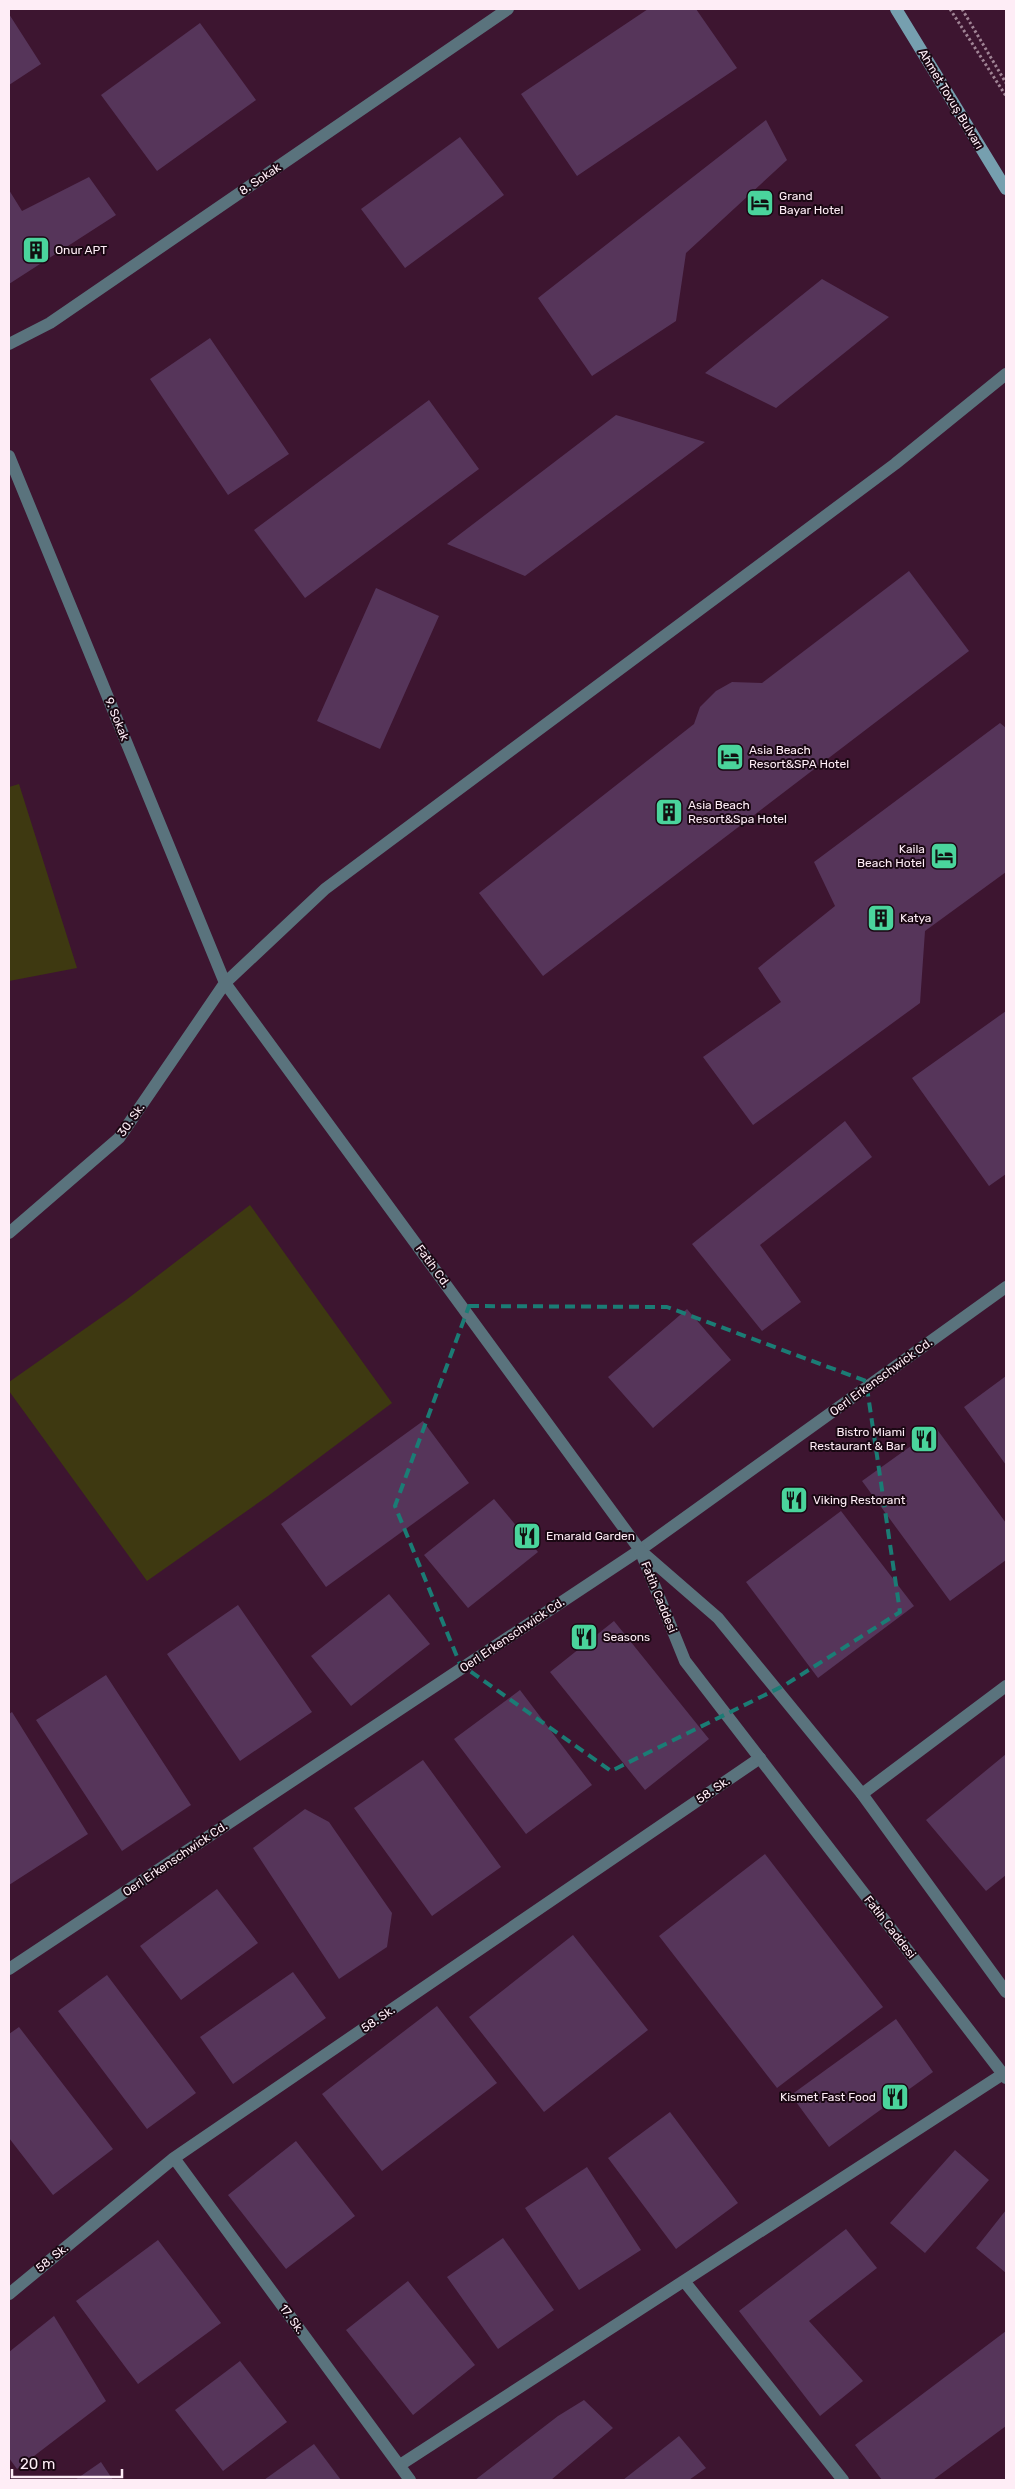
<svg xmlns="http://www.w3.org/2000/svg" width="1015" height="2489" viewBox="0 0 1015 2489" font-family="Rubik,sans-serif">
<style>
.green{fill:#3e3911}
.building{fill:#56355a}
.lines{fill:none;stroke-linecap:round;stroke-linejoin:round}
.path{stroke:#a08495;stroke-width:3;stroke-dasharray:2.5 2.5;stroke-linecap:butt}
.minor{stroke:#5a737d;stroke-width:12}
.tertiary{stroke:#5a737d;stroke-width:12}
.secondary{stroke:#769faf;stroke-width:12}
.marked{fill:none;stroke:#1b7c75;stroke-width:4;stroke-dasharray:10 6;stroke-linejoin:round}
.labels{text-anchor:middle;stroke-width:4;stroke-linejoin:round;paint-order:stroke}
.street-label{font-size:12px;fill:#feedf6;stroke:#1a0813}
.poi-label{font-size:12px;fill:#feedf6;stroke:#1a0813;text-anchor:start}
</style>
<rect width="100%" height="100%" fill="#3d1530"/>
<!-- green -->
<path class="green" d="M 19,784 L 77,968 L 9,981 L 9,787 Z
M 250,1205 L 392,1403 L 268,1496 L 147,1581 L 9,1391 L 9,1382 L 126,1300 Z"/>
<!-- building -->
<path class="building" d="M 648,9 L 696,9 L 737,68 L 577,176 L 521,94 Z
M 9,14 L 41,64 L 9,85 Z
M 200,23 L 256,100 L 157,171 L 101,95 Z
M 766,120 L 787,160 L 686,253 L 676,321 L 592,376 L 538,298 Z
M 460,137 L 504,195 L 405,268 L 361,209 Z
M 89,177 L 116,215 L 9,284 L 9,190 L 22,211 Z
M 822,279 L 889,317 L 776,408 L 705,373 Z
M 210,338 L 289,454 L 228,495 L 150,379 Z
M 429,400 L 479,469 L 305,598 L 254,530 Z
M 616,415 L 705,442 L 525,576 L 447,544 Z
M 909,571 L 969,651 L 543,976 L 479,893 L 694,724 L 700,707 L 716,691 L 732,682 L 762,683 Z
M 376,588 L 439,616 L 380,749 L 317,721 Z
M 1000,723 L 1006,728 L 1006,872 L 925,931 L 920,1003 L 753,1125 L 703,1057 L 781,1002 L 758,968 L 835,906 L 814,862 Z
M 1006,1011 L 1006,1174 L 989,1186 L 912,1078 Z
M 845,1121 L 872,1157 L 760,1245 L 801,1302 L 762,1331 L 692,1244 Z
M 687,1309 L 731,1360 L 653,1428 L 608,1377 Z
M 1006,1376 L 1006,1465 L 964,1407 Z
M 423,1421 L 469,1483 L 326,1587 L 281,1524 Z
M 936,1428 L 1006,1523 L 1006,1560 L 950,1601 L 862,1481 Z
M 494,1499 L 538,1552 L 468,1608 L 424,1555 Z
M 841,1511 L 914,1606 L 818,1678 L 746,1582 Z
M 389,1594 L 430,1644 L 351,1706 L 311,1656 Z
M 238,1605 L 312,1712 L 240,1761 L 167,1654 Z
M 614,1621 L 709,1739 L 645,1790 L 550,1672 Z
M 106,1675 L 191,1805 L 122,1851 L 36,1720 Z
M 520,1690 L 592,1785 L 526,1834 L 454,1739 Z
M 12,1712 L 88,1834 L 9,1885 L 9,1714 Z
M 1006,1754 L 1006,1875 L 986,1891 L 926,1820 Z
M 423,1760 L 501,1867 L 432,1916 L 354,1808 Z
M 305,1809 L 329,1822 L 392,1913 L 387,1947 L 339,1979 L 253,1848 Z
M 765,1854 L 883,2007 L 777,2088 L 659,1936 Z
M 217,1889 L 258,1943 L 181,2000 L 140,1946 Z
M 573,1935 L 648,2030 L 544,2112 L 469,2017 Z
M 293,1972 L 326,2018 L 233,2084 L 200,2037 Z
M 107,1975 L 196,2093 L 147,2129 L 58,2011 Z
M 437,2006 L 497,2083 L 382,2171 L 322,2094 Z
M 896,2019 L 933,2072 L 829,2147 L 791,2095 Z
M 19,2027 L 113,2149 L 53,2195 L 9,2138 L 9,2034 Z
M 670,2112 L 738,2203 L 676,2249 L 608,2158 Z
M 296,2141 L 355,2216 L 286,2269 L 228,2195 Z
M 955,2150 L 989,2180 L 925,2253 L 890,2223 Z
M 587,2167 L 641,2250 L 579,2290 L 525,2208 Z
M 1006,2210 L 1006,2273 L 976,2248 Z
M 846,2229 L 877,2268 L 809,2321 L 863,2381 L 820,2416 L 739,2311 Z
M 503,2238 L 554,2310 L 498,2349 L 447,2277 Z
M 158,2240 L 221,2323 L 138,2384 L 76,2301 Z
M 408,2281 L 475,2365 L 413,2415 L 346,2330 Z
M 54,2316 L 106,2401 L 17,2469 L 9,2458 L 9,2352 Z
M 1006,2331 L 1006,2426 L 933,2480 L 882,2480 L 855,2445 Z
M 240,2361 L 287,2422 L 223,2471 L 175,2410 Z
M 584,2400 L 613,2428 L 551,2480 L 475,2480 L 558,2416 Z
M 679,2436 L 706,2468 L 689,2480 L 623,2480 Z
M 314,2444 L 341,2480 L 264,2480 Z
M 101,2462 L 113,2480 L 75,2480 Z"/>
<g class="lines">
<!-- path -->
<path class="path" d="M 950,9 L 1006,96
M 962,9 L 1006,83"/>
<!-- minor -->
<path class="minor" d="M 9,344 L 50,323 L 508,9
M 9,456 L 225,983 L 640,1550
M 9,1233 L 119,1138 L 225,983 L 325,889 L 895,464 L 1006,374
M 862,1794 L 1006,1686
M 9,1969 L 640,1550 L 1006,1287
M 174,2158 L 410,2480
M 684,2281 L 843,2480
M 9,2294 L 174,2158 L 760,1758
M 400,2465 L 1003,2074"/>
<!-- tertiary -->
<path class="tertiary" d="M 640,1550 L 685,1661 L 1006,2078
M 642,1552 L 718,1618 L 862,1794 L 1006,1992"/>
<!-- secondary -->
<path class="secondary" d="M 896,9 L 1006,189"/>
</g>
<!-- marked area -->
<path class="marked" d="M 469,1306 L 667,1307 L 866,1381 L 900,1612 L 785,1685 L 611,1771 L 460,1664 L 395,1506 Z"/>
<!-- icons -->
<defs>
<g id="hotel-square" transform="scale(1.4375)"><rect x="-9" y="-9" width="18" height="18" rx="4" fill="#4ad49c" stroke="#1a0813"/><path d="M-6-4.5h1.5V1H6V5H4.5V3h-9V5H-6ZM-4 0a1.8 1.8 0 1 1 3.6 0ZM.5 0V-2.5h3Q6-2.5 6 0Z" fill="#111"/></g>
<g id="building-square" transform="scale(1.4375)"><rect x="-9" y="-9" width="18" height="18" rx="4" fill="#4ad49c" stroke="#1a0813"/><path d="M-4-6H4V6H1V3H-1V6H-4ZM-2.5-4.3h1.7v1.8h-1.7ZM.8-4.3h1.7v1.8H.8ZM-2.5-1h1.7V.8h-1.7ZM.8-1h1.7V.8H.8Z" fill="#111"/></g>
<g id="restaurant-square" transform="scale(1.4375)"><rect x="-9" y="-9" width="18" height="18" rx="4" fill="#4ad49c" stroke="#1a0813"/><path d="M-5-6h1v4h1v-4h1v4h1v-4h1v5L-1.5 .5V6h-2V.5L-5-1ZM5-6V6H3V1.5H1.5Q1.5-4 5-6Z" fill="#111"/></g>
</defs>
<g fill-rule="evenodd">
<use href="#hotel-square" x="760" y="203"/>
<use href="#building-square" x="36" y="250"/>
<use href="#hotel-square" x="730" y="757"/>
<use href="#building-square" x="669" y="812"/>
<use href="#hotel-square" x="944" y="856"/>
<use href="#building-square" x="881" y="918"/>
<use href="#restaurant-square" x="924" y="1439"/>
<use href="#restaurant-square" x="794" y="1500"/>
<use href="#restaurant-square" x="527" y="1536"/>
<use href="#restaurant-square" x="584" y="1637"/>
<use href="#restaurant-square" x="895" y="2097"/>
</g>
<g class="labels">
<!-- street labels -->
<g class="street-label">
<text transform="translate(951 99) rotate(59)" y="4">Ahmet Tovuş Bulvarı</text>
<text transform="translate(260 179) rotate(-34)" y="4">8. Sokak</text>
<text transform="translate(117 719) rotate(68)" y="4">9. Sokak</text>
<text transform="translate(131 1120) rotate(-55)" y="4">30. Sk.</text>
<text transform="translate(433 1266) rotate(54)" y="4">Fatih Cd.</text>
<text transform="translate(881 1377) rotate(-36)" y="4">Oerl Erkenschwick Cd.</text>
<text transform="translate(659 1597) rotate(68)" y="4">Fatih Caddesi</text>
<text transform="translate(512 1635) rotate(-34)" y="4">Oerl Erkenschwick Cd.</text>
<text transform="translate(713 1790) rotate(-34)" y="4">58. Sk.</text>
<text transform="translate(175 1859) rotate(-34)" y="4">Oerl Erkenschwick Cd.</text>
<text transform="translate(890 1927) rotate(52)" y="4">Fatih Caddesi</text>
<text transform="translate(378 2019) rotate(-34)" y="4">58. Sk.</text>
<text transform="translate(52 2258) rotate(-39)" y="4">58. Sk.</text>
<text transform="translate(292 2319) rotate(54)" y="4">17. Sk.</text>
</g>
<!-- poi labels -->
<g class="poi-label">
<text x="779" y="200">Grand<tspan x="779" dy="14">Bayar Hotel</tspan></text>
<text x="55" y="254">Onur APT</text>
<text x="749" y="754">Asia Beach<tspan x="749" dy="14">Resort&amp;SPA Hotel</tspan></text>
<text x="688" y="809">Asia Beach<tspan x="688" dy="14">Resort&amp;Spa Hotel</tspan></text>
<text x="925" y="853" text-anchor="end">Kaila<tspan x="925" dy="14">Beach Hotel</tspan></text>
<text x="900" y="922">Katya</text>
<text x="905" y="1436" text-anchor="end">Bistro Miami<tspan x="905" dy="14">Restaurant &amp; Bar</tspan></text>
<text x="813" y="1504">Viking Restorant</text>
<text x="546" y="1540">Emarald Garden</text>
<text x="603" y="1641">Seasons</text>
<text x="876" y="2101" text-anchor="end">Kismet Fast Food</text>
</g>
</g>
<!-- border -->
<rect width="1015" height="2489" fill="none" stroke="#feedf6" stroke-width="20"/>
<!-- scale -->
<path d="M12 2469v8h110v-8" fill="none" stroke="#feedf6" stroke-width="2.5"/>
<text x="20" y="2469" font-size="15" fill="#feedf6" stroke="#1a0813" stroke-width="4" paint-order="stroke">20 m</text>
</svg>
